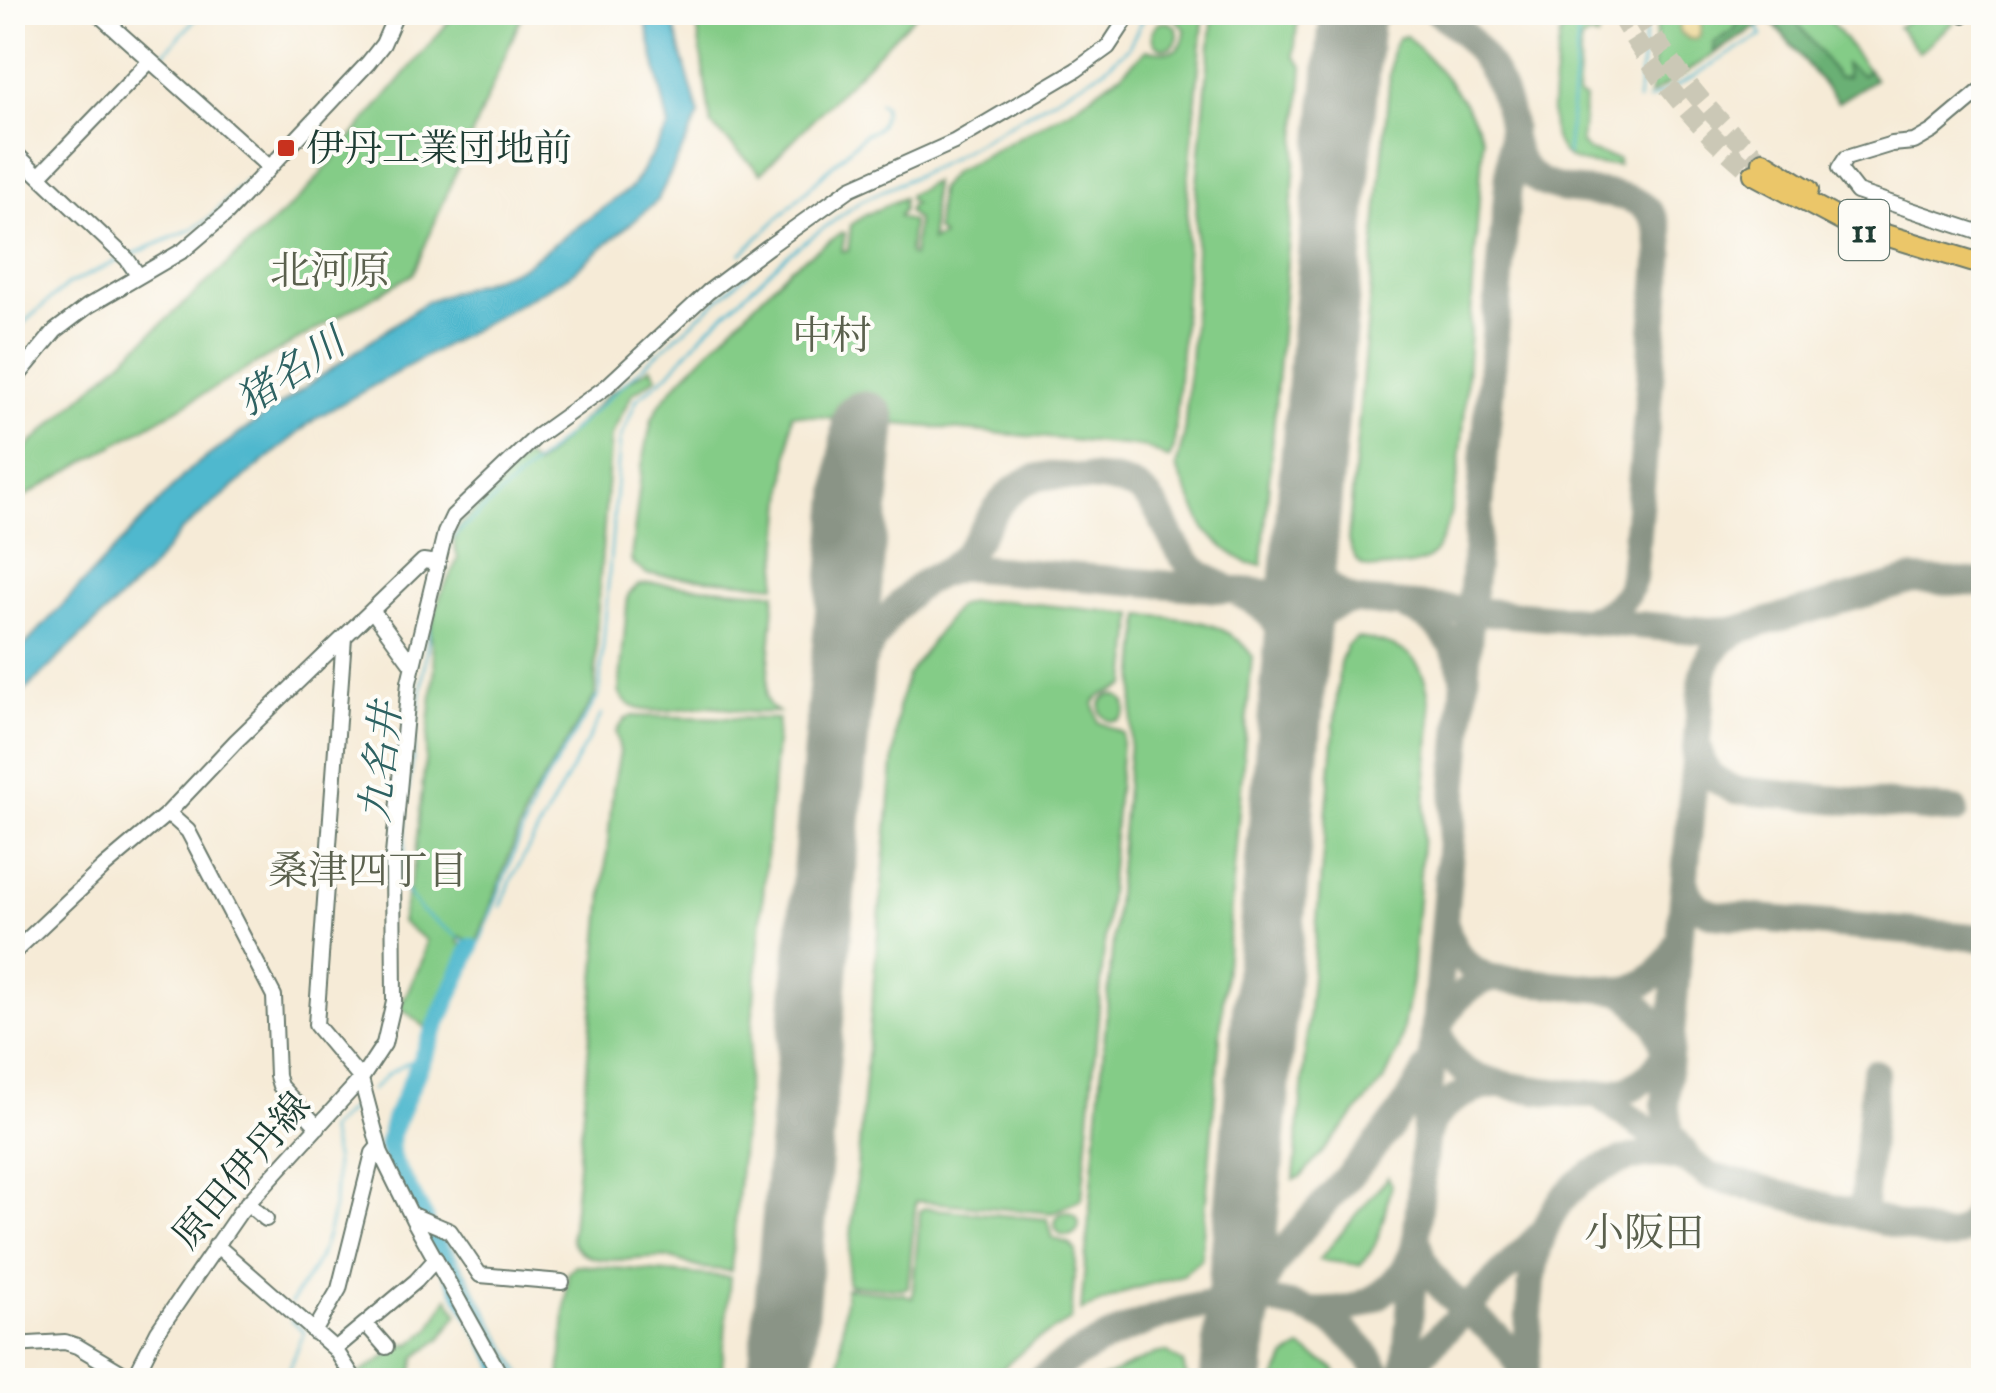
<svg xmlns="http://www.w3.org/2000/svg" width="1996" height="1393" viewBox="0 0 1996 1393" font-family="'IM FELL English','Noto Serif JP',serif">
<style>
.green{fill:#84cc87;stroke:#52845e;stroke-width:2.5}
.forest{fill:#6bb074;stroke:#457654;stroke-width:2.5}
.sand{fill:#eeda9e;stroke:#868c69;stroke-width:2.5}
.water{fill:#50b8ce;stroke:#387a81;stroke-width:2.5}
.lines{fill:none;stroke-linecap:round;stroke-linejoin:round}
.stream{stroke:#50b8ce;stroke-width:2.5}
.river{stroke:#50b8ce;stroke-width:18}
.taxiway{stroke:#8a9486;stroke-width:28}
.runway{stroke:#8a9486;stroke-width:65}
.highway-tunnel{stroke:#cbc8b6;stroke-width:20;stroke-dasharray:20 10;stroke-linecap:butt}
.minor-casing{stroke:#6a7a6d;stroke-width:18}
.highway-casing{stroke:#6a7a6d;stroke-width:24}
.minor{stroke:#fff;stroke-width:14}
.highway{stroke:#ebc669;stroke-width:20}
.poi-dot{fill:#c8321e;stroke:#fdfcf7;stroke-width:4}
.labels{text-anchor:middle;stroke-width:8;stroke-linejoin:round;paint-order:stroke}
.shield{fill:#fdfcf7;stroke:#62766e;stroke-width:2.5}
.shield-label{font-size:35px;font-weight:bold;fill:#1f3d34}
.poi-label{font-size:38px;fill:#1f3d34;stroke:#fdfcf7;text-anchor:start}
.street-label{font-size:38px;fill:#1f3d34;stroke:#fdfcf7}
.neighbourhood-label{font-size:40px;fill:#5b614e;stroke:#fdfcf7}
.water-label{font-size:40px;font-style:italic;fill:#2e6262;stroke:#fdfcf7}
</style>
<rect width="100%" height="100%" fill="#fdfcf7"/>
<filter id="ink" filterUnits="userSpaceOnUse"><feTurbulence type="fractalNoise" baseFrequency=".01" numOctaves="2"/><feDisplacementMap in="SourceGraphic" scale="20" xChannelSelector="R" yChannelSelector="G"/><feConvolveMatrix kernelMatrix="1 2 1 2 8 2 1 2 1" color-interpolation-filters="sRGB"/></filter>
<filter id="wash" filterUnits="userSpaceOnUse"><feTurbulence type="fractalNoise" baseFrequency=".0048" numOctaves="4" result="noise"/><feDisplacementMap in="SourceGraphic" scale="40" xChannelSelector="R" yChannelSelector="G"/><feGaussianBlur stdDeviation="2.25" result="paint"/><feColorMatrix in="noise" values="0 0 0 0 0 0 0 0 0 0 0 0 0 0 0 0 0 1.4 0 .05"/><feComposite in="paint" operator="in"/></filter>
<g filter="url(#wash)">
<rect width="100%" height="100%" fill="#f6ebd7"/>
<!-- green -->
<path class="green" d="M 457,12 L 523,13 L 413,274 L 13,503 L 13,460 L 304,194 Z
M 698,12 L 917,12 L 917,13 L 761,173 L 711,125 L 696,17 Z
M 1170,13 L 1204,13 L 1188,185 L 1186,283 L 1174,448 L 1169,459 L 1145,447 L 792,414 L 776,585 L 647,574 L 633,564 L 631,558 L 642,466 L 652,419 L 660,404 L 679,381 L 789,269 L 841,233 L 845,233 L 842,251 L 848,251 L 851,225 L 865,215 L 903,198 L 903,210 L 898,217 L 912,222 L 909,254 L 913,256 L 917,220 L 908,212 L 910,205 L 915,204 L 909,200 L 909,195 L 933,182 L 931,241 L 942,236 L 936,230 L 939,189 L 952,173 L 1071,109 L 1122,73 L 1146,50 C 1166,52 1184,57 1185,29 Z
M 1213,13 L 1298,13 L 1294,56 L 1303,67 L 1262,565 L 1249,564 L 1227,550 L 1205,530 L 1176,467 L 1184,436 L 1190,361 L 1196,287 L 1196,195 Z
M 1572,13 L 1594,13 L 1599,29 L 1597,38 L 1590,35 L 1581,40 L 1577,95 L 1585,99 L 1581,144 L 1589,151 L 1618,159 L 1618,165 C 1603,164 1583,166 1569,158 C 1539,141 1557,66 1560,35 L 1572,26 Z
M 1658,13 L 1824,13 L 1875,79 L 1838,102 L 1769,19 L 1650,95 Z
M 1919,13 L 1964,13 L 1919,52 L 1898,27 Z
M1152 35a13 13 0 1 1 26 0a13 13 0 1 1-26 0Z
M 1406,36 C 1435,63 1469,102 1483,139 C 1478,207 1474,276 1469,344 C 1465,396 1463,512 1434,553 C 1424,568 1394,566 1377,568 C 1358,570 1352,556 1348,540 L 1392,51 L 1398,38 Z
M 651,367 L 657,377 L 632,394 L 611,436 L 597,616 L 595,696 L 530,801 L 476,945 L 460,936 L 458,942 L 467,948 L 429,1030 L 400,1007 L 423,959 L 426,940 L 401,922 L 414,865 L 435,667 L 430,632 L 440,596 L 458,559 L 454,543 L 458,527 L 525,456 L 536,466 L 608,394 Z
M 650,583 L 775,593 L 766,697 L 770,707 L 778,712 C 768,712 757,713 746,712 C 733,711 721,705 706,706 C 680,708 632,722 619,692 L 628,595 L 638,585 Z
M 1006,601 L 1134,614 L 1127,684 C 1117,694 1102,688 1094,704 L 1098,722 L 1123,733 L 1082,1199 L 1052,1213 L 916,1201 L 908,1287 L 904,1289 L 849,1285 L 847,1282 L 898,708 L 907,676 L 957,606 L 969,602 Z
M 1141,615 C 1182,618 1228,619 1252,656 L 1202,1249 L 1201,1259 L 1182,1275 L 1130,1290 L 1081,1311 Z
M 1357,638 C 1417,645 1428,665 1431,723 L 1412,981 L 1399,1049 L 1385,1079 L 1301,1177 L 1294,1179 L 1340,662 L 1347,645 Z
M1100 708a13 13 0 1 1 26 0a13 13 0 1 1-26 0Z
M 632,716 L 778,719 L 731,1271 C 718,1269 703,1270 691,1265 C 682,1261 677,1259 668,1258 C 640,1255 584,1273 571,1239 L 613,788 L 620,752 L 616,732 L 625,719 Z
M 1388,1177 L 1391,1185 C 1384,1212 1382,1246 1360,1265 L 1319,1260 Z
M 924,1208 L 1048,1219 L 1053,1238 L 1070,1244 L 1076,1251 L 1071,1320 L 1032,1343 L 989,1380 L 838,1380 L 846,1288 L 904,1294 L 912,1298 L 920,1211 Z
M1055 1224a12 12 0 1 1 24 0a12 12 0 1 1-24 0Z
M 576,1265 L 730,1277 L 721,1380 L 560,1380 L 568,1273 Z
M 448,1297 L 458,1314 L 441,1338 L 416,1357 L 411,1380 L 358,1380 L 356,1376 L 407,1343 L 410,1345 L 430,1329 Z
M 1301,1348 L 1333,1368 L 1341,1380 L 1275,1380 L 1287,1356 Z
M 1166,1352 L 1183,1363 L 1187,1380 L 1099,1380 L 1155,1354 Z"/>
<!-- forest -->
<path class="forest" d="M 1744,13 L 1790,13 L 1838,77 L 1847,77 L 1845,64 L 1862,75 L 1869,70 L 1875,79 L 1838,102 L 1770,18 L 1714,53 L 1714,43 L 1733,31 Z"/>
<!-- sand -->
<path class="sand" d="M 1678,13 L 1690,20 L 1702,13 L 1700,35 L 1697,39 L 1689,39 L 1680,32 Z"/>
<!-- water -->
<path class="water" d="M 644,13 L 670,13 L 699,115 L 657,201 L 570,275 L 316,418 L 181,531 L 149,571 L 13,702 L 13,658 L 190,469 L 427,301 L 521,268 L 632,187 L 669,127 Z"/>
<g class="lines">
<!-- stream -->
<path class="stream" d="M 159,59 L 202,12
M 1648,100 C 1688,83 1723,55 1762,36 L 1758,28
M 1638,101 L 1647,12
M 1567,155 L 1580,12
M 741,254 L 865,134 C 880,130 883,122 884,107 L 879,103
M 131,255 L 192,229 L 210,218 L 245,181
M 12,333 L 67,285 L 119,260
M 452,538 L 750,271
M 430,624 L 407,800 L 402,886 L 422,912 L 477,950 L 535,798 L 599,695 L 620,440 L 637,399 L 668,374 L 705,332 L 787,255 L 861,201 L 937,166 L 1102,71 L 1128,48 L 1147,12
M 501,907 L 512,878 L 602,714
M 372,1090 L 388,1074 L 418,1057 L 437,1013 L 441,1012
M 434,1219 L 399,1155 L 398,1137 L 477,952
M 443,1234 L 525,1380
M 291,1304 C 296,1291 305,1282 312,1270 C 335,1231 342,1172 328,1130 L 362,1098
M 285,1380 L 304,1332 L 291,1320"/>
<!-- river -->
<path class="river" d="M 471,947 L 394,1120 L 387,1146 L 393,1166 L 511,1380"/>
<!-- taxiway -->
<path class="taxiway" d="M 1348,58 L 1355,35 L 1376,12
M 1513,141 C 1530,233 1661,149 1661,251 L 1633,579 C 1626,601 1613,614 1590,619
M 1307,536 C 1308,566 1322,588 1351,599
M 947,570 C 981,550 988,504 1022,484 C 1040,472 1061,476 1081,478 C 1099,479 1118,479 1134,487 C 1174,508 1162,564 1224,586
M 1240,594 C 1273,609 1293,638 1294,675
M 1407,608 C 1437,617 1457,645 1463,675
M 1296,655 C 1302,627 1322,605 1352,601
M 1698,747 C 1702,769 1714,782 1735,790 L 1955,811
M 835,751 C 844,685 888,579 963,567 L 1708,631 L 1737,630 L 1913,580 L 1984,583
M 1685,879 C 1688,897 1696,908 1714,914 L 1984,938
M 1446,926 C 1451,951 1466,968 1490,978 L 1625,991 C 1651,983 1668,968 1677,943
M 1625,991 L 1656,1025 L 1667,1055
M 1438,1025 C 1442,1043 1449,1060 1465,1071 C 1489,1088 1598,1101 1625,1090 C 1646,1083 1659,1067 1668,1047
M 1439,1028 C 1449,1004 1465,987 1490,978
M 1599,1095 L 1710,1176 L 1944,1237 C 1979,1234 1981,1201 1984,1172
M 1426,1136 C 1437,1104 1464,1090 1495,1085
M 1691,1162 L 1670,1133 L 1665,1104 L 1702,682 C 1706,657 1718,640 1741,630
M 1862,1216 L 1875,1073
M 1419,1245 C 1433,1308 1507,1320 1525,1380
M 1312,1311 C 1357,1314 1395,1296 1413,1252
M 1407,1379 L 1420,1356 L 1541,1234
M 1040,1380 C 1130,1310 1316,1244 1382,1380
M 1232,1380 C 1243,1336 1252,1295 1279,1258 C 1327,1193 1392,1141 1427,1068
M 1404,1380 L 1512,139 C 1512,92 1478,39 1438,12
M 1525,1380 C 1533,1295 1519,1196 1618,1162 C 1641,1154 1662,1151 1686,1160"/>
<!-- runway -->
<path class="runway" d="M 780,1380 L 864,423
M 1232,1380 L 1352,12"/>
</g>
</g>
<g filter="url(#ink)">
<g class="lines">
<!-- highway-tunnel -->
<path class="highway-tunnel" d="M 1618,12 C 1655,75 1697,128 1754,174
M 1638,12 C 1673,70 1712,119 1763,162"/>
<!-- minor casing -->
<g class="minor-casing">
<path id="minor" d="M 96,12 L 268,166
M 1964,15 L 1967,12
M 1984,88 L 1933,131 L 1914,142 L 1892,144 L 1846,158 L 1839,169 L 1857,192 L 1984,234
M 12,150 L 127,259 L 138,275
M 40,175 L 149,62
M 12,383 L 55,331 L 88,306 L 184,250 L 226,214 L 368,63 L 383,44 L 397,12
M 372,610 L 413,666
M 344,637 L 316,1025 L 361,1079 L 381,1154 L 413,1219 L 503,1380
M 168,813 L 188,831 L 274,996 L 277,1076 L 280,1086 L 318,1127
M 12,954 L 104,867 L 168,813 L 236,741 L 423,561 L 438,563
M 247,1203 L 266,1219
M 412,1215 L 450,1231 L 480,1275 L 562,1282
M 216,1245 L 335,1349 L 355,1380
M 366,1324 L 386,1347
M 314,1332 L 339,1289 L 373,1153 L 379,1146
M 12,1345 L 65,1342 L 77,1346 L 134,1380
M 335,1349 L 416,1281 L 436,1259
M 133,1380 L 158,1331 L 240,1212 L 361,1079 L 384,1044 L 394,1001 L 393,855 L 409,682 L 445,533 L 453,516 L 536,437 L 606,387 L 708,292 L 768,247 L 851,188 L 954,142 L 1076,70 L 1108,47 L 1131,12"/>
</g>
<!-- highway casing -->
<g class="highway-casing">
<path id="highway" d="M 1763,162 L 1808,190
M 1754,174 L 1846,223 L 1984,265"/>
</g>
<!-- minor -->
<use href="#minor" class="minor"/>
<!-- highway -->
<use href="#highway" class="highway"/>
</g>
</g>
<!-- markers -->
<rect class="poi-dot" x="276" y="138" width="20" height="20" rx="5"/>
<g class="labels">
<!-- shield labels -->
<rect class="shield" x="1839" y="200" width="50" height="60" rx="8"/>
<g class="shield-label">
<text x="1864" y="242">11</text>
</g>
<!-- poi labels -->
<g class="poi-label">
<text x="306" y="161">伊丹工業団地前</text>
</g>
<!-- street labels -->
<g class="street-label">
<text transform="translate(241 1170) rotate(-50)" y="13">原田伊丹線</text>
</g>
<!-- neighbourhood labels -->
<g class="neighbourhood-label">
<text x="330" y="284">北河原</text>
<text x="832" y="349">中村</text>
<text x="368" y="884">桑津四丁目</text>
<text x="1644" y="1246">小阪田</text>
</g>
<!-- water labels -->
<g class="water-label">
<text transform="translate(290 371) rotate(-34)" y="14">猪名川</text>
<text transform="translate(380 762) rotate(-84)" y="14">九名井</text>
</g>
</g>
<!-- margin -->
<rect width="1996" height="1393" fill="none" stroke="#fdfcf7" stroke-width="50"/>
</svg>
